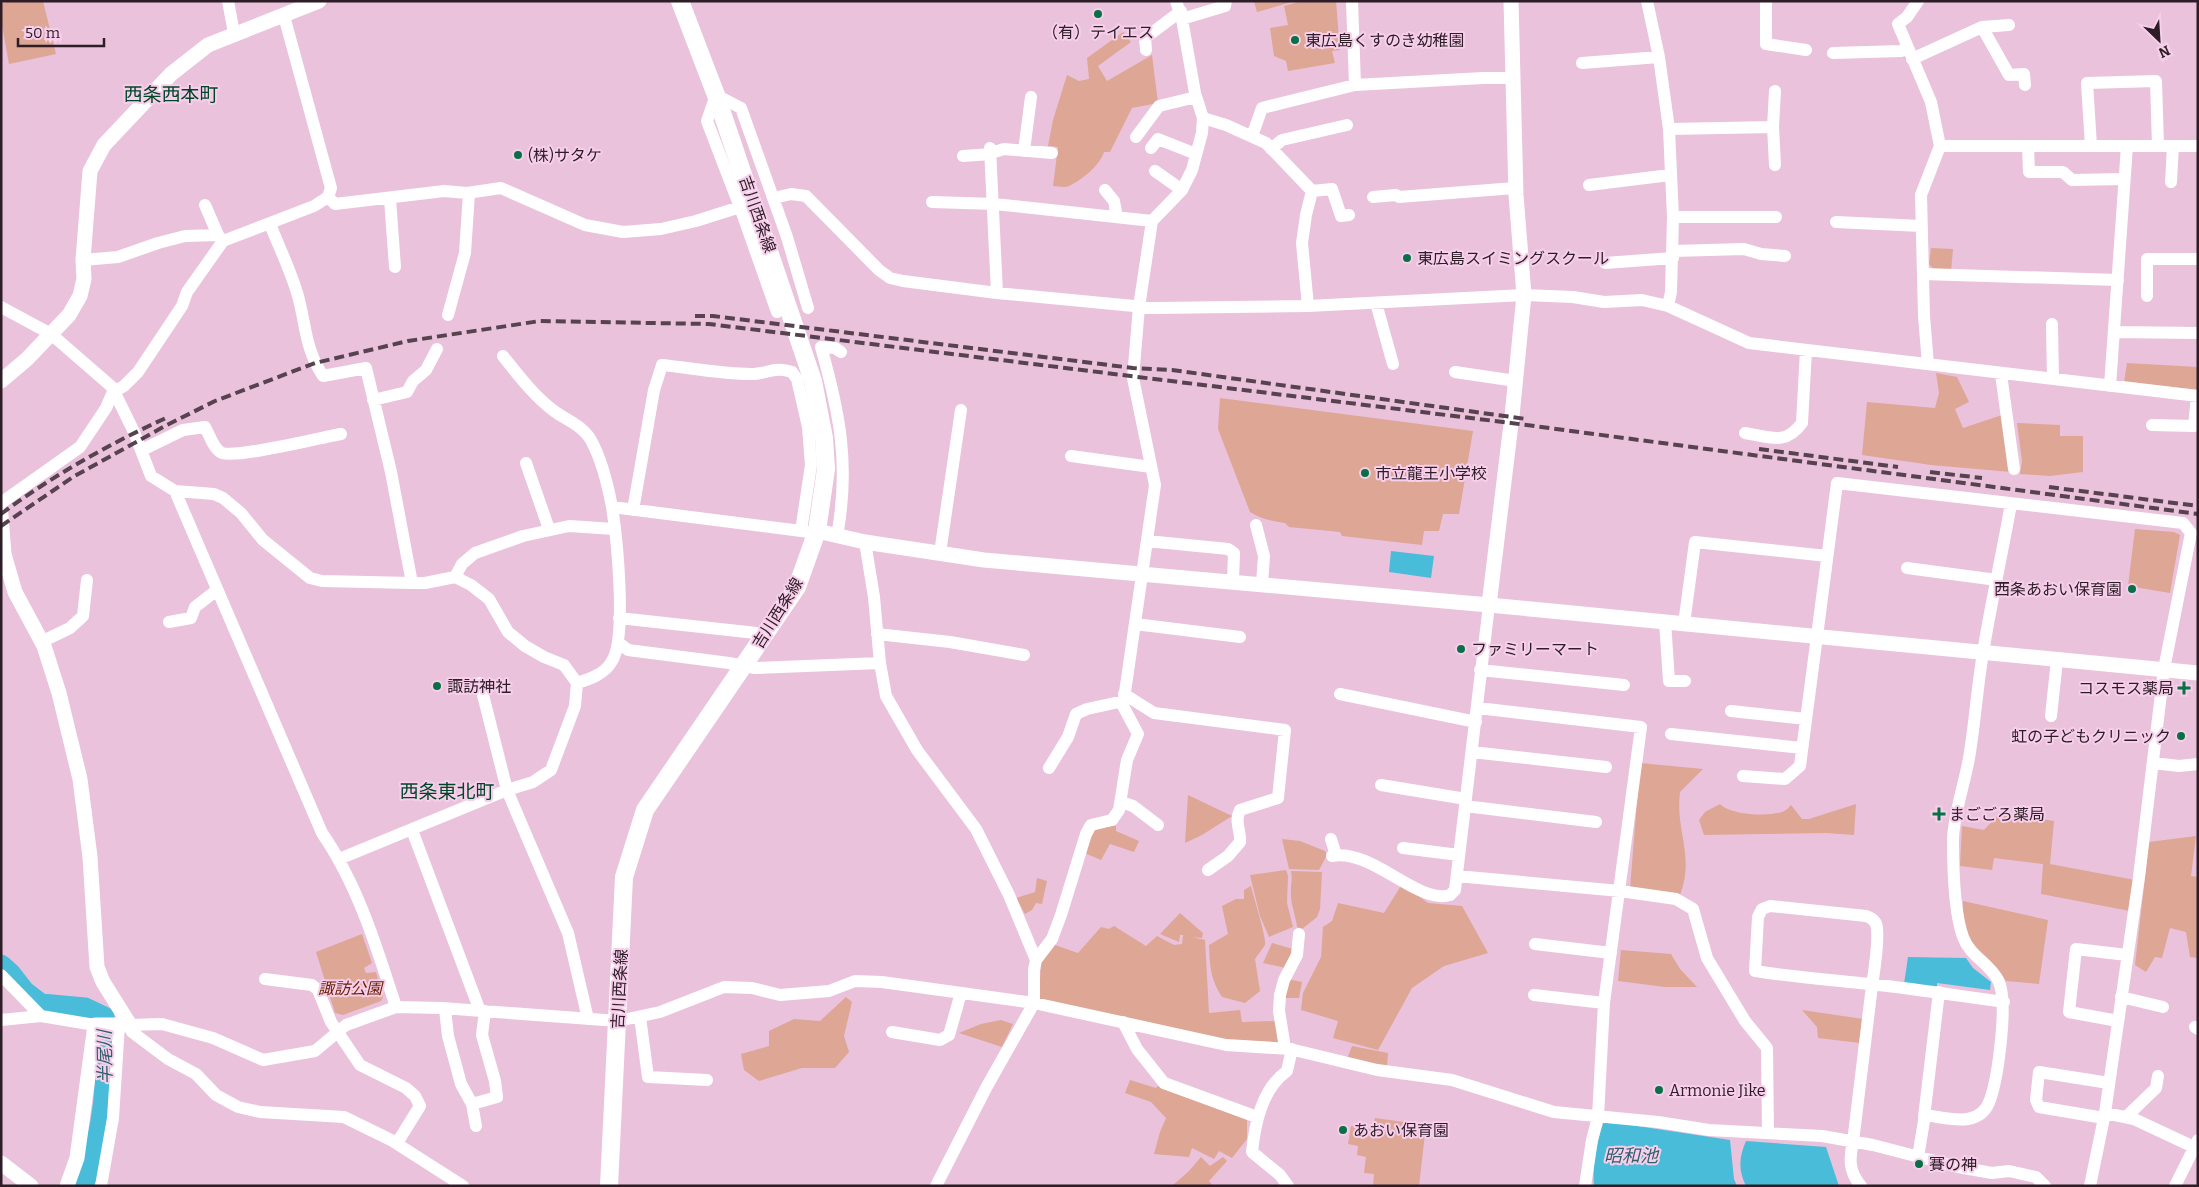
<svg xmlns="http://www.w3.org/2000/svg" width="2199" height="1187" viewBox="0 0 2199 1187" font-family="Bitter,'Noto Sans JP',serif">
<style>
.green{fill:#dda695}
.water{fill:#49bcda}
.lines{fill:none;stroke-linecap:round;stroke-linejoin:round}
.river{stroke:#49bcda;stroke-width:21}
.minor{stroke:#fff;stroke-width:12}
.tertiary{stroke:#fff;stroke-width:15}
.secondary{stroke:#fff;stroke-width:18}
.rail{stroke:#574250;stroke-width:4;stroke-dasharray:10 5;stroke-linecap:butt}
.poi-dot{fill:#096f46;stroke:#f7cfea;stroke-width:2}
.labels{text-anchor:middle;stroke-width:4;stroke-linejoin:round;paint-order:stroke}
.poi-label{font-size:16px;fill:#2c1d27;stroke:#f7cfea;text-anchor:start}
.street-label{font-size:16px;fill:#2c1d27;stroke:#f7cfea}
.park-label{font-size:16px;font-style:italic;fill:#691e01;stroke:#f7cfea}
.water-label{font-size:18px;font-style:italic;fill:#305f6d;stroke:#f7cfea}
.quarter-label{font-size:19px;fill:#004529;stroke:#f7cfea}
</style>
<rect width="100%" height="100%" fill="#eac2dc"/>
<!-- green -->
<path class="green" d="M 10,1 L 43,1 L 56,54 L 9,64 L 1,20 L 1,4 Z
M 1254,1 L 1292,1 L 1292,2 L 1257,12 Z
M 1336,1 L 1340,50 L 1332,51 L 1335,63 L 1288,71 L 1286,61 L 1274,56 L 1270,28 L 1288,25 L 1284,6 L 1298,2 Z
M 1123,32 L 1131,42 L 1098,66 L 1107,81 L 1152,55 L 1158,103 L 1132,108 L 1110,152 L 1104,152 C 1100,165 1082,180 1069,186 C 1064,188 1058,186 1053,186 L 1058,147 L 1048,146 L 1053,120 L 1067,75 L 1079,81 L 1089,79 L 1087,58 Z
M 1931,248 L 1953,249 L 1951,271 L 1936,272 L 1929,264 Z
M 2127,363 L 2198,367 L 2198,390 L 2124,382 Z
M 1936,373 L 1957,377 L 1969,402 L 1955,409 L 1963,428 L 2002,415 L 2011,472 L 1931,465 L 1862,455 L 1867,402 L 1935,408 L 1939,393 Z
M 1220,398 L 1473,431 L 1459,514 L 1443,514 L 1439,531 L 1424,531 L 1422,545 L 1342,536 L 1340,532 L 1289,527 L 1285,523 C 1272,521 1261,519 1250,512 L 1218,429 Z
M 2017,423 L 2060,425 L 2060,436 L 2083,436 L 2083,472 L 2050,476 L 2020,474 L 2022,461 Z
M 2135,529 L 2174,532 L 2180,535 L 2170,593 L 2128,586 Z
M 1640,763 L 1703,769 L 1680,792 C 1675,831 1695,855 1680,895 L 1630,889 Z
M 1188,795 L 1232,816 L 1202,835 L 1185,843 Z
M 1720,804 C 1730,815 1768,817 1782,812 C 1786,811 1789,807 1791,805 L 1802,819 L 1809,819 L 1856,804 L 1854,835 L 1826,833 L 1704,835 L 1699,820 L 1705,812 Z
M 2005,814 L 2054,821 L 2050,864 L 2135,880 L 2130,911 L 2041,894 L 2043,864 L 1994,858 L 1992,870 L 1960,866 L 1962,826 L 1984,830 L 1998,815 Z
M 1093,826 L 1116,826 L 1116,831 L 1139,841 L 1134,852 L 1110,844 L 1101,860 L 1082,852 Z
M 2196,836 L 2191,876 L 2198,877 L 2198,958 L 2190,957 L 2186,932 L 2170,928 L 2162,958 L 2155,957 L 2146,972 L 2135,965 L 2149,842 Z
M 1282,839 L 1300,841 L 1325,851 L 1327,855 L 1319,870 L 1289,869 Z
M 1286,870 L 1288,876 L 1287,903 L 1293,927 L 1269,937 L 1260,916 L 1250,875 Z
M 1291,871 L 1322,872 L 1320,909 L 1317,917 L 1302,929 L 1297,927 C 1296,916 1291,906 1291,895 C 1290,887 1293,880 1291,871 Z
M 1037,878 L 1047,881 L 1042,904 L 1036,903 L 1032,910 L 1025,914 L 1016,898 L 1035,892 Z
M 1402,884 L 1428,903 L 1462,906 L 1488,953 L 1444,966 L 1412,988 L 1378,1050 L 1333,1038 L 1338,1021 L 1301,1010 L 1303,993 L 1321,957 L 1323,927 L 1332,921 L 1338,903 L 1384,913 Z
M 1251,886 C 1253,895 1267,939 1265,945 C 1262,950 1258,954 1255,959 L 1260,991 L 1245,1003 L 1222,997 C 1210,978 1210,966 1209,945 L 1228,934 L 1222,906 L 1236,899 L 1244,899 L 1244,890 Z
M 1963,901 L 2048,920 L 2039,984 L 2006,981 C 1998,969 1985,962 1975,950 C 1964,938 1963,917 1963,901 Z
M 1180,913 L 1203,933 L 1202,938 L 1192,937 L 1205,940 L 1209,1013 L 1240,1010 L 1242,1022 L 1276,1021 L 1281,1045 L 1227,1043 L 1039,999 L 1041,961 L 1052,944 L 1078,953 L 1101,927 L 1109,929 L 1114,926 L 1146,946 L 1157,936 L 1174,945 L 1182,944 L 1183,935 L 1180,935 L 1179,942 L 1160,934 Z
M 362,934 L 372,963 L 364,968 L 366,973 L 376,972 L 383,997 L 381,1001 L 343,1015 L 335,1013 L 316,952 Z
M 1272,943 L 1293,949 L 1286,968 L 1263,963 Z
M 1621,950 L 1671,954 L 1680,969 L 1697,987 L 1665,987 L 1618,981 Z
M 1288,979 L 1302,982 L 1299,998 L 1284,998 Z
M 846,997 L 852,1002 L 844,1036 L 849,1052 L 835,1068 L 802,1068 L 759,1081 L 744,1070 L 741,1054 L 769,1046 L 769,1031 L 794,1019 L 820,1021 Z
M 1802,1010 L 1863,1019 L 1860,1043 L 1818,1038 L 1817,1027 Z
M 1001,1020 L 1013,1024 L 1002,1047 L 959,1033 L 981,1024 Z
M 1352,1046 L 1388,1053 L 1387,1067 L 1347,1059 Z
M 1130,1080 L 1156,1088 L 1158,1086 L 1247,1120 L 1247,1139 L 1232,1158 L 1219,1151 L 1214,1159 L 1192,1148 L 1189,1157 L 1154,1154 L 1160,1132 L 1166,1118 L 1151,1102 L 1125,1093 Z
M 1375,1118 L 1426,1125 L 1419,1186 L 1373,1186 L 1374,1174 L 1364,1173 L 1366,1157 L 1357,1155 L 1358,1146 L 1348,1144 L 1351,1126 L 1372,1129 Z
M 1201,1157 L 1210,1166 L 1223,1157 L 1227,1161 L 1209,1181 L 1213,1186 L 1172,1186 L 1189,1171 Z"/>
<!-- water -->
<path class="water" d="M 1391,551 L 1434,556 L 1431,578 L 1389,572 Z
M 1908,957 L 1966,958 L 1973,968 L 1991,982 L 1990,990 L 1937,983 L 1937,988 L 1904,984 Z
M 1604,1121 L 1730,1140 L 1734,1179 L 1737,1186 L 1594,1186 C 1592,1164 1597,1141 1604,1121 Z
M 1746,1141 L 1826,1147 L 1839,1186 L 1746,1186 C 1738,1170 1739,1157 1746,1141 Z"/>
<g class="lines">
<!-- river -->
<path class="river" d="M 1,965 L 10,973 L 24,991 L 41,1004 L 85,1008 L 104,1017 C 109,1076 105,1130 83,1186"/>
<!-- minor -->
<path class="minor" d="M 228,1 L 234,33
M 1352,1 L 1355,85
M 1647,1 L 1659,57 L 1669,129 L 1673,217 L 1671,292 L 1668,306
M 1766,1 L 1766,44 L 1806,50
M 1918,1 L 1907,17 L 1898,24 L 1931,102 L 1940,146 L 1921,195 L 1924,316 L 1928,364
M 1182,19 L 1225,6 L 1226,1
M 1982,27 L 2009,75 L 2024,74 L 2025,85
M 1146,50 L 1145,38 L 1181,11
M 1833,53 L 1901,51 L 1907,49
M 1912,59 L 1982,27 L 2009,25
M 1582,63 L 1659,57
M 1203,118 L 1226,125 L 1266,143 L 1312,191 L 1306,215 L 1302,243 L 1308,306
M 1773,127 L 1775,165
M 1669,129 L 1773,127 L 1775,91
M 1252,136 L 1262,108 L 1355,85 L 1483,78 L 1512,78
M 1136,137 L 1159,106 L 1196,97
M 1940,146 L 2198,146
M 2028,146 L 2029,172 L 2063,172 L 2072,180 L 2124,179
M 2091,146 L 2087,83 L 2156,81 L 2158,146
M 990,148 L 997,293
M 1151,148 L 1158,139 L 1196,154
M 1271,149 L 1282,140 L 1347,125
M 1024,151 L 1031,97
M 991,153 L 1004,149 L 1052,153
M 963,156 L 991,154
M 1155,171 L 1182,190
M 2171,182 L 2173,146
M 1589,185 L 1670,175
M 1105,190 L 1114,201 L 1117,217
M 1312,191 L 1332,189 L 1341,216 L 1349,215
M 328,197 L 335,204 L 444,191 L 467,193 L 501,188 L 585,225 L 623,232 L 661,229 L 696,221 L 740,207 L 707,121 L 716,95 L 741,108 L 787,237 L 808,308
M 1373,197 L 1396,195 L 1399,197 L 1515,188
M 774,198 L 791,194 L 806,196 L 879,270 L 890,278 L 903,281 L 997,293 L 1155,308 L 1308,306 L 1524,295 L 1573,297 L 1604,302 L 1642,300 L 1668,306 L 1749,343 L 2198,396
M 390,199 L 395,267
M 932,202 L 995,204 L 1152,221
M 205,205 L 218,235
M 740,207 L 777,312
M 1673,217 L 1776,217
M 1836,222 L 1921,226
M 270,224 C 279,247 291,271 298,296 C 306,325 305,349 323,376 L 366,368 L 391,472 L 412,583
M 1673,251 L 1744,249 L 1761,254 L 1785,256
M 83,260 L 118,257 L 158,243 L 185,236 L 218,235 L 223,241
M 1605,263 L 1673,258
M 1923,274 L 2118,280
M 2147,296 L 2147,259 L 2198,259
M 1376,303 L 1393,364
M 1,307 L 51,334 L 112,387 L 134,432 L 151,476 L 175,491 L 214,494 L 223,498 L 241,513 L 263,540 L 310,578 L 322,581 L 412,583 L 425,583 L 455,577 L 471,585 L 489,599 L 508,632 L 525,646 L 544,657 L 564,665 L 577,683 C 590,679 605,674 612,661 C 627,637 617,538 612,507 C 608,486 602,461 592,442 C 584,426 568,421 554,411 C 534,396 518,375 503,356
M 448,315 L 465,253 L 469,193
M 2052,324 L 2053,379
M 2114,332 L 2198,333
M 1455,372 L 1516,381
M 2001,374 L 2014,469
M 2110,386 L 2127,146
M 373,400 L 407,392 L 413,381 L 426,370 L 437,349
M 2152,425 L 2194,426 L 2197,396
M 1745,433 C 1770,437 1785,446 1802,423 L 1806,350
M 142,450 L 183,430 L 205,427 C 209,434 214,450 222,453 C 240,458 318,438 341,434
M 1071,456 L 1151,467
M 526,463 L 549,529
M 175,491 L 322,833 C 358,885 377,948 396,1007
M 1,503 L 80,447 L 106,408 L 113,392 L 124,386 L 138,372 L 182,306 L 187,292 L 223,241 L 314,206 L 328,197 L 331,188 L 284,16
M 612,507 L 809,532
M 633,510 L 654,390 L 662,365 C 691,368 721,374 751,374 C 767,374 775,366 792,372 L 797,379 L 808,427 L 811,465 L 801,531
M 1256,525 L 1264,556 L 1262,584
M 837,536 C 850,466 840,414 821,347 L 835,348 L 841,352
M 1147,541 L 1228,549 L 1234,553 L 1233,581
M 865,542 L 874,597 L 880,663 L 886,696 L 917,750 L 976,829 L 1009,895 L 1036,960 L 1034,970 L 1034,1003 L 986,1088 L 936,1186
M 940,553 L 961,410
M 1907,568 L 1997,580
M 455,577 L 462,564 L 475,553 L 523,536 L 569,526 L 614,529
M 619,618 L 765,634
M 169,622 L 191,618 L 195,607 L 217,590
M 1665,622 L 1669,681 L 1685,681
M 1135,624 L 1240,637
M 1684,624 L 1695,542 L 1827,556
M 877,634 L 950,642 L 1024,655
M 41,642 L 70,628 L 83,616 L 87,580
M 619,643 L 628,650 L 729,663 L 755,668 L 880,663
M 1480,670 L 1624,685
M 480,683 L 507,790 L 533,782 L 551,770 L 575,706 L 577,683
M 1124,694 L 1154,713 L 1285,730 L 1278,798 L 1240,810 C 1234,822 1241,830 1240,842 L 1228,856 L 1208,870
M 1340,694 L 1476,722
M 1478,708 L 1641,727 L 1604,1003 L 1598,1117 L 1592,1140 L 1585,1186
M 1731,711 L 1806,719
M 2051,716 L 2057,660
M 1671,734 L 1802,748
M 1472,752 L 1606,767
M 2153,763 L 2179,766 L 2198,764
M 1049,768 L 1068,737 L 1076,714 L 1087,709 L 1124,701
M 1743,776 L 1785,779 L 1800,766 L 1837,483 L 2183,523 L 2191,533 L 2164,669 L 2139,877 L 2105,1113 L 2090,1186
M 1381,785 L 1466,799
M 1121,802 L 1133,806 L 1158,825
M 1465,806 L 1596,822
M 412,830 L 480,1011
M 1331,839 L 1336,855
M 1403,848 L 1459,855
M 1332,856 C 1372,848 1418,905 1450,895 L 1455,890 L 1489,605
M 339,859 L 507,790 L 568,933 L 588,1019
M 1457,876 L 1620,891 L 1676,899 L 1693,909 L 1707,958 L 1745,1021 L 1767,1048 L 1768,1133
M 1535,944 L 1611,953
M 1036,960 L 1052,939 L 1061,915 L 1086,834 L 1091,825 L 1112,820 L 1119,810 L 1127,760 L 1138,734 L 1123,706 L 1155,485 L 1133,378 L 1139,307 L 1152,221 L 1182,190 L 1192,170 L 1202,133 L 1203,118 L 1195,93 L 1182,19 L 1176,1
M 1,975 L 41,1016
M 265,979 L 312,985 L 318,990 L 331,1022 L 360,1065 L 406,1088 L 415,1096 L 420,1106 L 397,1143
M 1534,995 L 1604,1003
M 2121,997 L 2163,1007
M 445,1009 L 448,1036 L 461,1084 L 472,1104 L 476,1126
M 640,1017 L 648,1077 L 707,1080
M 1,1020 L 41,1016 L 95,1025
M 2118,1021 L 2069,1012 L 2076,949 L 2127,955
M 1123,1022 L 1137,1049 L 1164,1083 L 1257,1117
M 2195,1027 L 2198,1029
M 892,1032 L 940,1040 L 949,1035 L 961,993
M 1285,1048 L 1279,1011 L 1280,995 L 1284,980 L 1297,955 L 1299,934
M 472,1104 L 497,1097 L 495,1081 L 482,1035 L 485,1011
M 2105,1113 L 2134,1119 L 2198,1149
M 1924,1117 L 1939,992
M 2126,1117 L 2156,1088 L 2158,1076
M 2104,1118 L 2039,1107 L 2036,1100 L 2039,1072 L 2109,1083
M 1918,1157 L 1925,1115 C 1948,1118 1980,1129 1990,1100 C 1998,1077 2009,1000 1998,980 C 1989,963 1970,956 1963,937 C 1954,912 1953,867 1953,840 C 1953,817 1965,782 1969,758 C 1975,723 1977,688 1983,653 C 1991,603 2002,554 2011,504
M 101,1186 L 113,1118 L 119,1025
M 463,1186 L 391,1140 L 344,1117 L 260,1112 L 238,1107 L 216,1095 L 196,1074 L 168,1059 L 132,1032 L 130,1025 L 162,1024 L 213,1038 L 263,1060 L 315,1051 L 346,1025 L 396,1007 L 442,1008 L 618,1021 L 660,1012 L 724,987 L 752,988 L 780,995 L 829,991 L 855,981 L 882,982 L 1034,1003 L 1226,1045 L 1290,1049 L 1377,1070 L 1452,1080 L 1554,1112 L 1658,1122 L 1709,1130 L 1822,1136 L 1873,1145 L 1958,1167 L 1992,1173 L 2009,1171 L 2036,1177 L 2045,1186
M 1288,1186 L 1280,1175 L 1252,1152 C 1255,1123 1262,1089 1287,1071 L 1292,1049
M 1861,1186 C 1849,1172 1849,1159 1853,1142 C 1859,1092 1865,1043 1871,994 C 1873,976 1879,946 1877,929 C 1877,922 1872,918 1866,916 L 1770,906 L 1762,909 L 1758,917 L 1755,971 C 1793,977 1832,980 1870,984 C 1915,989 1960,996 2004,1002
M 2175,1186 L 2198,1140"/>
<!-- tertiary -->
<path class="tertiary" d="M 1,381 L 27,359 L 69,315 L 80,296 L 84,279 L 83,260 L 90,171 L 104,145 L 171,74 L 208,45 L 319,1
M 1,515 L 4,554 L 15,592 L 44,646 L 59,693 L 80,779 L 90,857 L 97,967 L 103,982 L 130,1025 L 95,1025 L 77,1158 L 67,1186
M 817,531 L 865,542 L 984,560 L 1489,605 L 1512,416 L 1524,295 L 1516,195 L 1511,1
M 1489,605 L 2198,673
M 1,1163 L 31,1186"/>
<!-- secondary -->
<path class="secondary" d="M 609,1186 L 624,877 L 645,810 L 797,587 L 817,531 L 826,469 L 824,438 L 813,381 L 716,95 L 680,1"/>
<!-- rail -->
<path class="rail" d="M 695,316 L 713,316 L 1133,368 L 1172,370 L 1526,419
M 1759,449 L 1898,467
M 1930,472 L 1982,478
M 2049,487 L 2198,506
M 1,514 C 52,476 109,444 166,418
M 1,526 L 73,477 L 165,426 L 215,401 L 315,363 L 408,341 L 540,321 L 709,324 L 1511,423 L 2198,514"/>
</g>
<!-- markers -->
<g class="poi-dot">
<circle cx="1098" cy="14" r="5"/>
<circle cx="1295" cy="40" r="5"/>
<circle cx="518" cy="155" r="5"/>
<circle cx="1407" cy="258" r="5"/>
<circle cx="1365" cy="473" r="5"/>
<circle cx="2132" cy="589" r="5"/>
<circle cx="1461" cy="649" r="5"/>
<circle cx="437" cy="686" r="5"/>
<path d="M2181.5 680.5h5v5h5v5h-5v5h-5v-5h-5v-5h5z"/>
<circle cx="2181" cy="736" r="5"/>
<path d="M1936.5 806.5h5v5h5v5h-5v5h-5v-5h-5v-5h5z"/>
<circle cx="1659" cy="1090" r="5"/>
<circle cx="1343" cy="1130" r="5"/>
<circle cx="1919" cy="1164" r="5"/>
</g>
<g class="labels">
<!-- poi labels -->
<g class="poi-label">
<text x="1098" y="38" text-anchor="middle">（有）テイエス</text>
<text x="1305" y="46">東広島くすのき幼稚園</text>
<text x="528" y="161">(株)サタケ</text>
<text x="1417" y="264">東広島スイミングスクール</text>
<text x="1375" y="479">市立龍王小学校</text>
<text x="2122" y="595" text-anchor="end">西条あおい保育園</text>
<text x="1471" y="655">ファミリーマート</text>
<text x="447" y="692">諏訪神社</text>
<text x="2174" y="694" text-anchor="end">コスモス薬局</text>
<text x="2171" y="742" text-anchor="end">虹の子どもクリニック</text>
<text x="1949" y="820">まごごろ薬局</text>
<text x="1669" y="1096">Armonie Jike</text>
<text x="1353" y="1136">あおい保育園</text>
<text x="1929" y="1170">賽の神</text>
</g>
<!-- street labels -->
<g class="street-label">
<text transform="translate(758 214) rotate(71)" y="6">吉川西条線</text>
<text transform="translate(777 613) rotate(-58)" y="6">吉川西条線</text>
<text transform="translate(619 989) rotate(-87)" y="6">吉川西条線</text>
</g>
<!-- park labels -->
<g class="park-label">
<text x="350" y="994">諏訪公園</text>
</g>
<!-- water labels -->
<g class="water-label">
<text transform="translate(105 1057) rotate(-91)" y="6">半尾川</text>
<text x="1631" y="1162">昭和池</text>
</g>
<!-- quarter labels -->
<g class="quarter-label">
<text x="171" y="101">西条西本町</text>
<text x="447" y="798">西条東北町</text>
</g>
</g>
<!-- border -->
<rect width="2199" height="1187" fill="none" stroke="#2c1d27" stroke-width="5"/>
<!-- north arrow -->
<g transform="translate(2159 40) rotate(155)" stroke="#f7cfea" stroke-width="4" paint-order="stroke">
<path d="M0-4L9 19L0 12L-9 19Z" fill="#2c1d27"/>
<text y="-8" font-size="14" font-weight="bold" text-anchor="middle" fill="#2c1d27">N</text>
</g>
<!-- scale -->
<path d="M18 38v8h86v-8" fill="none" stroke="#2c1d27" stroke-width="2.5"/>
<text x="25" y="38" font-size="15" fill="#2c1d27" stroke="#f7cfea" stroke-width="4" paint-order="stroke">50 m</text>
</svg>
